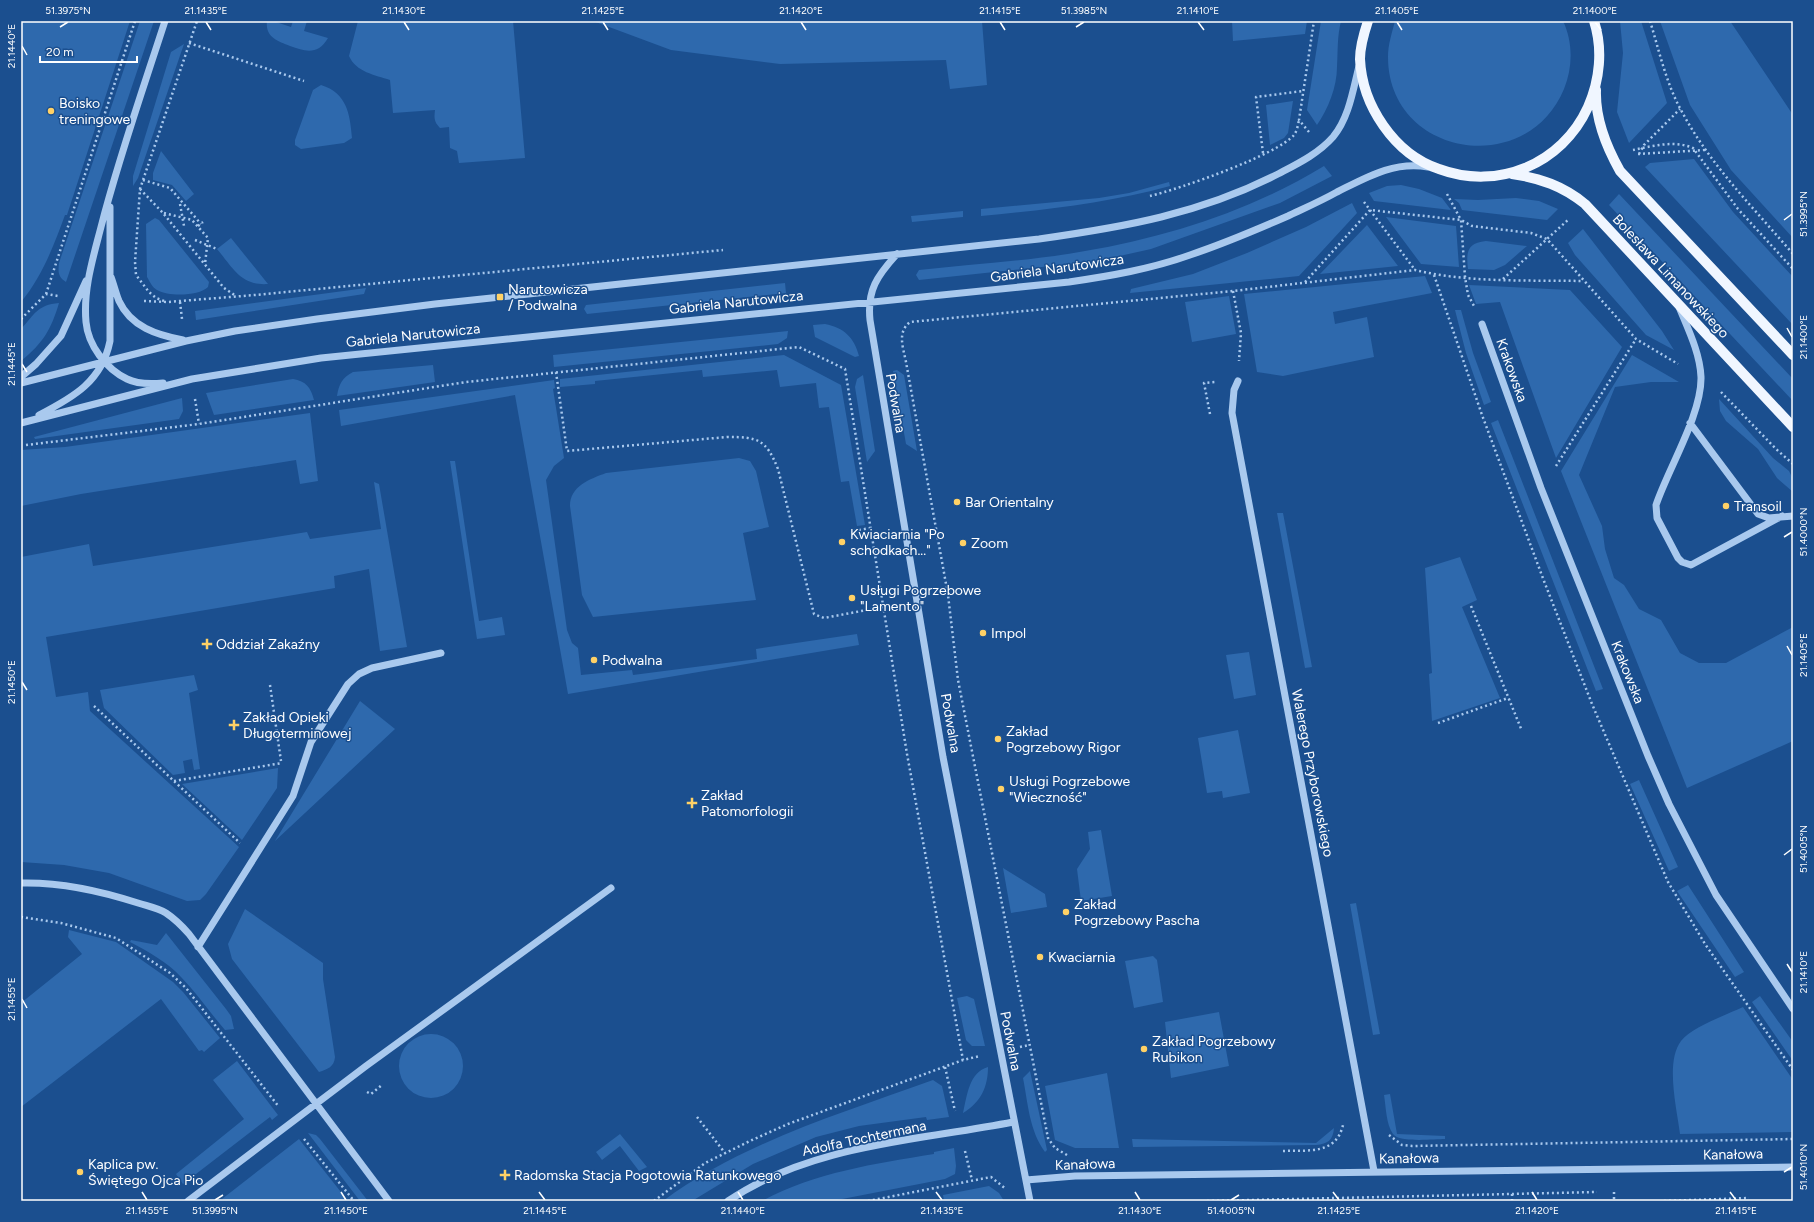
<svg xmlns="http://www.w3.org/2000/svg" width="1814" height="1222" viewBox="0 0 1814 1222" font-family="Figtree,sans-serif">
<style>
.green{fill:#2e69ad}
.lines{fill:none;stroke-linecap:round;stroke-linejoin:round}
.path{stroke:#a9c9ee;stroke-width:2.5;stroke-dasharray:2 3;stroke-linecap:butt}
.minor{stroke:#a9c9ee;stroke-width:7}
.major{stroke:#f0f6ff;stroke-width:10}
.ticks{fill:none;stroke:#fff;stroke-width:1.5}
.poi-dot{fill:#ffd166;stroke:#1b4f8f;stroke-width:1.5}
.labels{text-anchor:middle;stroke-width:3;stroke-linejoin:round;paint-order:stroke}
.poi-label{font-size:14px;fill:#fff;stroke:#1b4f8f;text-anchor:start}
.street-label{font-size:14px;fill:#fff;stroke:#1b4f8f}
.neatline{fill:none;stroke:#fff;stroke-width:1.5}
.ticks-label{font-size:10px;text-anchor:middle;fill:#fff}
</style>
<rect width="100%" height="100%" fill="#1b4f8f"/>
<!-- green -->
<path class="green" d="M 21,21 L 130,21 L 67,215 L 65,215 C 54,245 42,277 21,302 Z
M 140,21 L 154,21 L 66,282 C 58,277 58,272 59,263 Z
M 267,21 L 273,21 L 291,27 L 293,21 L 307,21 L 304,31 L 328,38 C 318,55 306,52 290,46 C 277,41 265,37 267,21 Z
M 358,21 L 513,21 L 525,158 L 459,163 L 457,151 L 450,148 L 449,127 L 440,128 C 434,122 434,118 435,110 L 393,113 L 390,80 C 375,75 356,72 349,56 Z
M 593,21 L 982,21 L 987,85 L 950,89 L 946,60 L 780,64 L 671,50 Z
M 1232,21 L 1307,21 L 1305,34 L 1233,41 Z
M 1321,21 L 1341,21 C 1337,37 1338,51 1337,67 C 1337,87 1328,109 1317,125 L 1307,110 Z
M 1395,21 L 1563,21 C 1573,42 1573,67 1564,89 C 1526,180 1388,156 1388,57 C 1388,44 1392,33 1395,21 Z
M 1620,21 L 1641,21 L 1667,103 L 1629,143 L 1617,112 L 1623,53 Z
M 1660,21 L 1730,21 L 1793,115 L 1793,238 L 1731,170 L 1690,105 Z
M 184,44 L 138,178 L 133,186 L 133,176 L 171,52 Z
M 321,85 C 347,93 350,114 352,138 L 344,143 L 301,149 L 295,145 L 295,140 L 313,90 Z
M 1293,101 L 1288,133 L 1284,138 L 1270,145 L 1266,105 Z
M 161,151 L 194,194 L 186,201 L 172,185 L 153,180 L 153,173 Z
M 1694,159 L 1733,212 L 1793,277 L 1793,325 L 1645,167 L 1650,163 Z
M 1324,166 L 1332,176 L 1280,203 L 1151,249 L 1097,261 L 919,280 L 916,275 L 919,270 C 974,264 1030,261 1085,251 C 1168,237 1252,210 1324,166 Z
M 1169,182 L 1170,186 C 1108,203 1045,210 981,216 L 981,209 L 1099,198 L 1129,193 Z
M 1401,185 L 1419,189 L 1442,198 L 1451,210 L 1374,201 L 1369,193 L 1387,186 Z
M 1619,194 L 1793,379 L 1793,401 L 1609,205 Z
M 1516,198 L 1539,201 L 1558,209 L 1547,220 L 1462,210 L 1459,203 L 1454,199 L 1478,200 Z
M 1352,203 L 1357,213 L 1299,276 L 1130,293 L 1131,289 L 1193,274 L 1247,253 L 1306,227 Z
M 963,211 L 963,217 L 912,222 L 911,216 Z
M 1386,217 L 1456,226 L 1459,267 L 1421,264 Z
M 155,218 L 159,220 L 209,282 L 208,287 C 199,296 169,297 157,290 C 152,287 150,282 147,277 L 146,224 Z
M 1367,225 L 1398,266 L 1320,274 Z
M 1583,229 L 1662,331 L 1674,350 L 1646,335 L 1575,255 L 1568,243 Z
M 231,238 L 268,284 C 241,286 233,268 217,249 Z
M 1486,241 L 1527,246 L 1505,265 L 1494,270 L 1468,269 C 1466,252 1467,243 1486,241 Z
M 1425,276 L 1432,293 L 1333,312 L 1335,324 L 1367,317 L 1374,357 L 1283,376 L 1257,372 L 1244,294 Z
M 785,283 L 786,293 L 587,314 L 584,309 L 586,305 Z
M 1469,285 L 1570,290 L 1622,347 L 1556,458 L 1500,302 L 1476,304 Z
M 366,288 L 364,294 L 196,320 L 195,311 Z
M 1229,296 L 1236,334 L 1192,342 L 1185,302 Z
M 59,303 C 51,330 43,343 21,361 L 21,329 C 35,314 37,305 59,303 Z
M 1455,310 L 1461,310 L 1473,353 L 1491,402 L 1484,405 L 1466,353 Z
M 825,324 C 844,328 854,337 859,356 L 855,357 L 815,337 L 813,325 Z
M 788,331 L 787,338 L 778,344 L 554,367 L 553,355 Z
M 784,355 L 841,385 L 865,525 L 857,526 L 849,481 L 841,482 L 829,407 L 819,408 L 816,383 L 780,387 L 777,370 L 703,377 L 702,370 L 595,381 L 595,384 L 560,387 L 560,379 Z
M 1632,355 L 1679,382 L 1651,382 L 1615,387 L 1579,475 L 1602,526 L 1605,549 L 1614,578 L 1624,585 L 1639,609 L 1661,620 L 1680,653 L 1699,663 L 1726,663 L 1793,627 L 1793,741 L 1687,788 L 1561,471 Z
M 433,365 L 435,382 L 337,396 C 339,384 342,378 353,372 Z
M 897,370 L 904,375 L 917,451 L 906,444 L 893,371 Z
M 863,375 L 875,451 L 867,462 L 855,387 L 857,379 Z
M 293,379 C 306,381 311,388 314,400 L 214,415 L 206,393 Z
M 554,380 L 555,388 L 553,389 L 564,458 L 554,466 L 546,480 L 567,630 L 572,643 L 578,648 L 581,675 L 632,670 L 633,675 L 757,659 L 756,649 L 857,634 L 859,645 L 568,694 L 515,395 L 341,426 L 339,410 Z
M 182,398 L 183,411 L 179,419 L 35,439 L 34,437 Z
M 1719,399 L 1773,458 L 1789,471 L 1793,479 L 1793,492 L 1777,478 L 1758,449 L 1726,421 L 1720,411 Z
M 310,413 L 318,481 L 300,484 L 296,460 L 81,494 L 21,506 L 21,450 L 65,447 Z
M 1498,420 L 1603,689 L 1596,691 L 1491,423 Z
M 739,458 L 750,461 L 756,471 L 769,527 L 743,533 L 756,600 L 593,617 L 582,595 L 570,506 C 570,486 590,479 606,473 Z
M 450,461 L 455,461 L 479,621 L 502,617 L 505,635 L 477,639 Z
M 374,482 L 379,484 L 407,647 L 380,651 L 369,569 L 334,576 L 335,588 L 46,637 L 56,697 L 88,692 L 90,711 L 239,847 L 206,894 L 200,900 L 187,901 L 109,873 L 64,865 L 21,862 L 21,557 L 89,544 L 93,566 L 307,532 L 310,539 L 381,529 Z
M 1277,513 L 1283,513 L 1312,667 L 1305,668 Z
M 1460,557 L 1477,600 L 1462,607 L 1500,698 L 1432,721 L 1429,674 L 1432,673 L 1425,568 Z
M 1249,652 L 1256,695 L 1234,699 L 1226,655 Z
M 194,675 L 198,690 L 189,693 L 200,769 L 194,770 L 192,759 L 183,761 L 185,773 L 173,775 L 104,708 L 100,690 Z
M 360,701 L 395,729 L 275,841 Z
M 1238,730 L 1250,793 L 1223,798 L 1222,791 L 1207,793 L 1198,738 Z
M 278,768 L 277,788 L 242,840 L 182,784 Z
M 1639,780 L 1678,867 L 1669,871 L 1630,784 Z
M 1101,830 L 1112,896 L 1081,901 L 1077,869 L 1090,849 L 1088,832 Z
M 1003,868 L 1045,894 L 1047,907 L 1011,913 Z
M 1688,885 L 1744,972 L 1735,977 L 1677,891 Z
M 1356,903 L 1380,1034 L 1373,1035 L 1350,904 Z
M 245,909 L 323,963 L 323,979 L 335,1057 C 334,1067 328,1069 319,1072 L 232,959 L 228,944 Z
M 69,930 L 116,942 L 173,982 L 183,992 L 220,1038 L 204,1052 L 202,1050 L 199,1051 L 161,999 L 21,1107 L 21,1003 L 82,954 L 68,937 Z
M 166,933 L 226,1009 L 231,1016 L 234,1029 L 225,1030 C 210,1013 197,993 181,977 C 167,962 149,952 130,942 L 131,940 L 157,945 Z
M 1153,956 L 1157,960 L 1163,1002 L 1134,1008 L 1125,961 Z
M 967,996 L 974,999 L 985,1046 L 972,1046 L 966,1040 L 957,998 Z
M 1760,996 L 1793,1042 L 1793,1061 L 1752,1002 Z
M 1743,1007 L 1793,1080 L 1793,1132 L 1680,1134 C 1677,1109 1665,1062 1681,1041 C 1692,1027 1726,1015 1743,1007 Z
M 1219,1012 L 1229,1066 L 1171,1078 L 1165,1022 Z
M399 1066a32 32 0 1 1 64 0a32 32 0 1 1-64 0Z
M 237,1061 L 278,1115 L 272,1120 L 270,1117 L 183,1184 L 176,1174 L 244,1119 L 213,1080 Z
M 988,1067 C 988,1087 981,1102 963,1113 C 967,1096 969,1072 988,1067 Z
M 1030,1071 L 1047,1150 L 1045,1152 C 1029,1130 1028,1103 1023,1078 Z
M 1107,1073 L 1119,1148 L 1075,1148 L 1055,1140 L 1045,1086 Z
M 933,1080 L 942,1086 L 949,1117 L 927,1120 L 926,1117 L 859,1126 L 816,1137 L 753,1164 L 692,1201 L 663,1201 C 741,1143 842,1113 933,1080 Z
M 1390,1094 L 1397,1134 L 1445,1136 L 1445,1139 C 1434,1139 1399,1143 1393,1134 C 1386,1124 1386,1107 1384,1095 Z
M 1334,1128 C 1333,1140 1328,1144 1316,1145 L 1133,1147 L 1132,1139 L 1316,1143 Z
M 308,1133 L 316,1135 L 320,1139 L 368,1201 L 360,1201 Z
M 620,1134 L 647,1167 L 639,1171 L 620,1146 L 602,1160 L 596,1152 Z
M 299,1139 L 348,1201 L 230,1201 L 222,1199 Z
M 954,1148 L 956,1166 L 955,1174 L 945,1179 L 832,1201 L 762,1201 C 816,1172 874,1164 934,1154 L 934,1152 Z
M 989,1186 L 999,1193 L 1004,1201 L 944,1201 L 943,1195 Z"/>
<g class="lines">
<!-- path -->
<path class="path" d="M 1650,21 C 1659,50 1666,83 1681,110 C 1710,165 1753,207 1793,254
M 189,43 L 304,81
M 1309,132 L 1299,120 L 1314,21
M 1633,150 C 1652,146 1675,140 1693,148 L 1738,209 L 1793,269
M 1263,153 L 1256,97 L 1303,91
M 1638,154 L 1705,150
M 1639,154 L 1644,145 L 1680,109
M 143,180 L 170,188 L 201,224
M 140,189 L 163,213 L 224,288 L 236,296
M 1447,194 L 1461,220 L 1465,277 L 1468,295 L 1474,306
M 1150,196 C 1179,189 1277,155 1294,135 C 1297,131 1298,125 1299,120
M 1364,202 L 1415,270
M 180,204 L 184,226
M 164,213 L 192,220 L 208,238 L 205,264
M 198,226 L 203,222
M 195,240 L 217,249
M 1434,275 L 1482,415 L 1544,581 L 1592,704 L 1668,882 L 1705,944 L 1793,1070
M 1503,279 L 1569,219
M 1305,282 L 1370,210 L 1461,220 L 1472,226 L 1531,233 L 1547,239 L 1636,339 L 1678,364
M 1233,291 L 1241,333 L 1239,361
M 46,294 L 135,21
M 144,301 L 168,302 L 255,295 L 723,250
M 164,301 L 156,298 L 149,292 L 136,275 L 135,262 L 140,189 L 197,21
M 180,302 L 182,319
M 21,319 L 46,294 L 58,296
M 556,372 L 567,451 L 727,437 C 758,437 766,439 778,469 L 814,614 L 824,618 L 883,607
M 1721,392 L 1776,449 L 1793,464
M 195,399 L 199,424
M 1210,414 L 1204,383 L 1215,382
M 26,445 L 199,424 L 466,382 L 799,347 L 845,369 L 907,754 L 963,1060
M 1556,466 L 1636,339
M 854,531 L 870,528
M 1471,606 L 1522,731
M 270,685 L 281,761
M 94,706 L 240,843
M 1438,723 L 1508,698
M 174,781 L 282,763
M 21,917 L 61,923 L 116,938 L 170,973 L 186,988 L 279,1107
M 1020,1047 L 1029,1045
M 945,1067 L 955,1111
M 367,1092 L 371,1094 L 382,1085
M 697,1117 L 725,1153
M 1389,1135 L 1402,1145 L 1412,1146 L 1793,1139
M 304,1139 L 354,1201
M 965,1151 L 972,1180
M 1283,1151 C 1308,1150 1336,1155 1343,1125
M 1067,1155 L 1055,1148 L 1048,1138 L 958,680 L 948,595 L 906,362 C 903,347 897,332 910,322 L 1233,291 L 1415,270 C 1469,283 1528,280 1583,281
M 1614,1192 L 1614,1201
M 1512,1194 L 1512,1201
M 654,1201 L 705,1163 L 752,1140 L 788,1124 L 963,1060 L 980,1056
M 868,1201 L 991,1177 L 1006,1189
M 1207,1201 L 1597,1192
M 1664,1201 L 1749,1198"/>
<!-- minor -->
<path class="minor" d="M 897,254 C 877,276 867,290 870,320 L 943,757 L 1030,1201
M 111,277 C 114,285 116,294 119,301 C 131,327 157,335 183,340
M 1679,307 C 1688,329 1700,353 1701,377 C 1702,414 1668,469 1656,505 L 1657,518 L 1678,558 L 1682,562 L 1691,565 L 1782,516
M 1482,324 L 1541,488 L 1648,756 L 1669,804 L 1716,895 L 1793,1009
M 21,377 L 36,364 L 61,336 L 86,281
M 1238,381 L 1234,390 L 1232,413 L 1374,1171
M 21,383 L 186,341 L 235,331 L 317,319 L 435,304 L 1039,239 C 1124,227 1200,214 1278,174 C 1297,164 1318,154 1333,137 C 1349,118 1353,90 1359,66
M 163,383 C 152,384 137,384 127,379 C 106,369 88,345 86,322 C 83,290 93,258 101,227 C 119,157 143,89 165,21
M 39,415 C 74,397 102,381 110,341 L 110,207
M 21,423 L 192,379 L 321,358 L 1069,282 C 1110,276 1151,269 1190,255 C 1223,244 1256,230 1288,216 C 1305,208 1321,201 1337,192 C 1367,177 1394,161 1428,167
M 1690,423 L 1758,514 L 1769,518 L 1793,516
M 21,883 C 60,882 101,891 138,903 C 147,906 158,908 166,913 C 175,919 182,926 189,934 L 389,1201
M 198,947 L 293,796 L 311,742 L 348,684 L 359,674 L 372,668 L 441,653
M 1026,1180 L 1075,1176 L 1793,1167
M 188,1201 L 366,1066 L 611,888
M 728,1201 C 812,1144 917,1141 1013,1122"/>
<!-- major -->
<path class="major" d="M 1368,21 C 1364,33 1360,46 1360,59 C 1362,105 1394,154 1439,169 C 1498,191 1562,164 1588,107 C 1600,80 1603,49 1594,21
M 1596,90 C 1595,118 1607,148 1620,171 L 1793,355
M 1512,174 C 1540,178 1563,186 1585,204 L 1793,427"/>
</g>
<!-- ticks -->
<path class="ticks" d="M 206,22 L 211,30M 404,22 L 409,30M 603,22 L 608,30M 801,22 L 806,30M 1000,22 L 1005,30M 1198,22 L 1204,30M 1397,22 L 1402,30M 1595,22 L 1601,30M 60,27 L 68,22M 1076,27 L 1084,22M 22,46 L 27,55M 1784,220 L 1792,214M 1787,328 L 1792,337M 22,364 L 27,372M 1784,537 L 1792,532M 1787,646 L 1792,655M 22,682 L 27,690M 1784,855 L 1792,849M 1787,964 L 1792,972M 22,999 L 27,1008M 1784,1172 L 1792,1167M 142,1192 L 147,1200M 341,1192 L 346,1200M 539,1192 L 545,1200M 738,1192 L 743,1200M 936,1192 L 942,1200M 1135,1192 L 1140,1200M 1333,1192 L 1339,1200M 1532,1192 L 1537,1200M 1730,1192 L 1736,1200M 215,1200 L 223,1195M 1231,1200 L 1239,1195"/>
<!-- markers -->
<g class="poi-dot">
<circle cx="51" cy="111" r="4"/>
<rect x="496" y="293" width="8" height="8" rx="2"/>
<circle cx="957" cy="502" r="4"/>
<circle cx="1726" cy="506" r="4"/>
<circle cx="842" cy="542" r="4"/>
<circle cx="963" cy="543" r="4"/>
<circle cx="852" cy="598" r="4"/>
<circle cx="983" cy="633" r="4"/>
<path d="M205 638h4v4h4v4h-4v4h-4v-4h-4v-4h4z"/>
<circle cx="594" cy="660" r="4"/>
<path d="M232 719h4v4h4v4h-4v4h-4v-4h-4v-4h4z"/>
<circle cx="998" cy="739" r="4"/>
<circle cx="1001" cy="789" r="4"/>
<path d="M690 797h4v4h4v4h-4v4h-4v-4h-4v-4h4z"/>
<circle cx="1066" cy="912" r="4"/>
<circle cx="1040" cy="957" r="4"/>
<circle cx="1144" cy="1049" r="4"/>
<circle cx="80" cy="1172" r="4"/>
<path d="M503 1169h4v4h4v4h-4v4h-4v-4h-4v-4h4z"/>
</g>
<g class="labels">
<!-- poi labels -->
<g class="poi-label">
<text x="59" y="108">Boisko<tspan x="59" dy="16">treningowe</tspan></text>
<text x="508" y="294">Narutowicza<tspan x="508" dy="16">/ Podwalna</tspan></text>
<text x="965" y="507">Bar Orientalny</text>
<text x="1734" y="511">Transoil</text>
<text x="850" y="539">Kwiaciarnia "Po<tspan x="850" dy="16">schodkach..."</tspan></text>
<text x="971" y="548">Zoom</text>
<text x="860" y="595">Usługi Pogrzebowe<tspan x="860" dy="16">"Lamento"</tspan></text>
<text x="991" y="638">Impol</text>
<text x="216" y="649">Oddział Zakaźny</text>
<text x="602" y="665">Podwalna</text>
<text x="243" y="722">Zakład Opieki<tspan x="243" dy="16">Długoterminowej</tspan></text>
<text x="1006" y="736">Zakład<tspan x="1006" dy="16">Pogrzebowy Rigor</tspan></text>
<text x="1009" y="786">Usługi Pogrzebowe<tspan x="1009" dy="16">"Wieczność"</tspan></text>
<text x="701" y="800">Zakład<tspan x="701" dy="16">Patomorfologii</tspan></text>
<text x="1074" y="909">Zakład<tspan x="1074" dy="16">Pogrzebowy Pascha</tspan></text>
<text x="1048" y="962">Kwaciarnia</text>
<text x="1152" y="1046">Zakład Pogrzebowy<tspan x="1152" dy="16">Rubikon</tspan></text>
<text x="88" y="1169">Kaplica pw.<tspan x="88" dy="16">Świętego Ojca Pio</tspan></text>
<text x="514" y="1180">Radomska Stacja Pogotowia Ratunkowego</text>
</g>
<!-- street labels -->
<g class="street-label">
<text transform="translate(1057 268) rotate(-8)" y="5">Gabriela Narutowicza</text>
<text transform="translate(1671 276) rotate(47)" y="5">Bolesława Limanowskiego</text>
<text transform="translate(736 302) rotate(-6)" y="5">Gabriela Narutowicza</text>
<text transform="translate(413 335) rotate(-6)" y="5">Gabriela Narutowicza</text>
<text transform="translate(1512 370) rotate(70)" y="5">Krakowska</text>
<text transform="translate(896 403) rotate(80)" y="5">Podwalna</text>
<text transform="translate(1628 672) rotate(68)" y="5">Krakowska</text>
<text transform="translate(951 723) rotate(80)" y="5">Podwalna</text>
<text transform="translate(1313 773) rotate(79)" y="5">Walerego Przyborowskiego</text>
<text transform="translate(1011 1041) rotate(79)" y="5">Podwalna</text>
<text transform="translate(864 1138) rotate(-12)" y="5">Adolfa Tochtermana</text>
<text transform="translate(1733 1154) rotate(-1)" y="5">Kanałowa</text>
<text transform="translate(1409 1158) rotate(-1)" y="5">Kanałowa</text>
<text transform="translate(1085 1164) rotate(-2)" y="5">Kanałowa</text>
</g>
</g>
<!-- border -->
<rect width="1814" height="1222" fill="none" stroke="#1b4f8f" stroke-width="44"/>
<!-- scale -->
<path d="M40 56v6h97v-6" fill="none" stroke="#ffffff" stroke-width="2"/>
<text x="46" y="56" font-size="12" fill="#ffffff" stroke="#1b4f8f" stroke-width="3" paint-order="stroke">20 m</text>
<rect x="22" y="22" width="1770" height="1178" class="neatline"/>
<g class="ticks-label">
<text x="68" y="14">51.3975°N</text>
<text x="206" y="14">21.1435°E</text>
<text x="404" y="14">21.1430°E</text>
<text x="603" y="14">21.1425°E</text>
<text x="801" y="14">21.1420°E</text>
<text x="1000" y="14">21.1415°E</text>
<text x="1084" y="14">51.3985°N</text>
<text x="1198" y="14">21.1410°E</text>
<text x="1397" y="14">21.1405°E</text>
<text x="1595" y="14">21.1400°E</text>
<text transform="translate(11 46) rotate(-90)" y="4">21.1440°E</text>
<text transform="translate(1803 214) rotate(-90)" y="4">51.3995°N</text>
<text transform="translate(1803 337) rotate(-90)" y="4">21.1400°E</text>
<text transform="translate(11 364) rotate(-90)" y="4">21.1445°E</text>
<text transform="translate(1803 532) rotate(-90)" y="4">51.4000°N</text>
<text transform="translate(1803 655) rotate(-90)" y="4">21.1405°E</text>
<text transform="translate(11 682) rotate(-90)" y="4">21.1450°E</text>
<text transform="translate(1803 849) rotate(-90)" y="4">51.4005°N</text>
<text transform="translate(1803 972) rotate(-90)" y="4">21.1410°E</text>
<text transform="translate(11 999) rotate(-90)" y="4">21.1455°E</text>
<text transform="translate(1803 1167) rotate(-90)" y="4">51.4010°N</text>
<text x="147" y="1214">21.1455°E</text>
<text x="215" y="1214">51.3995°N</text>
<text x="346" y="1214">21.1450°E</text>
<text x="545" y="1214">21.1445°E</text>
<text x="743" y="1214">21.1440°E</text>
<text x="942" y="1214">21.1435°E</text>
<text x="1140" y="1214">21.1430°E</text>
<text x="1231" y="1214">51.4005°N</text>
<text x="1339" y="1214">21.1425°E</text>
<text x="1537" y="1214">21.1420°E</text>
<text x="1736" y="1214">21.1415°E</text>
</g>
</svg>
